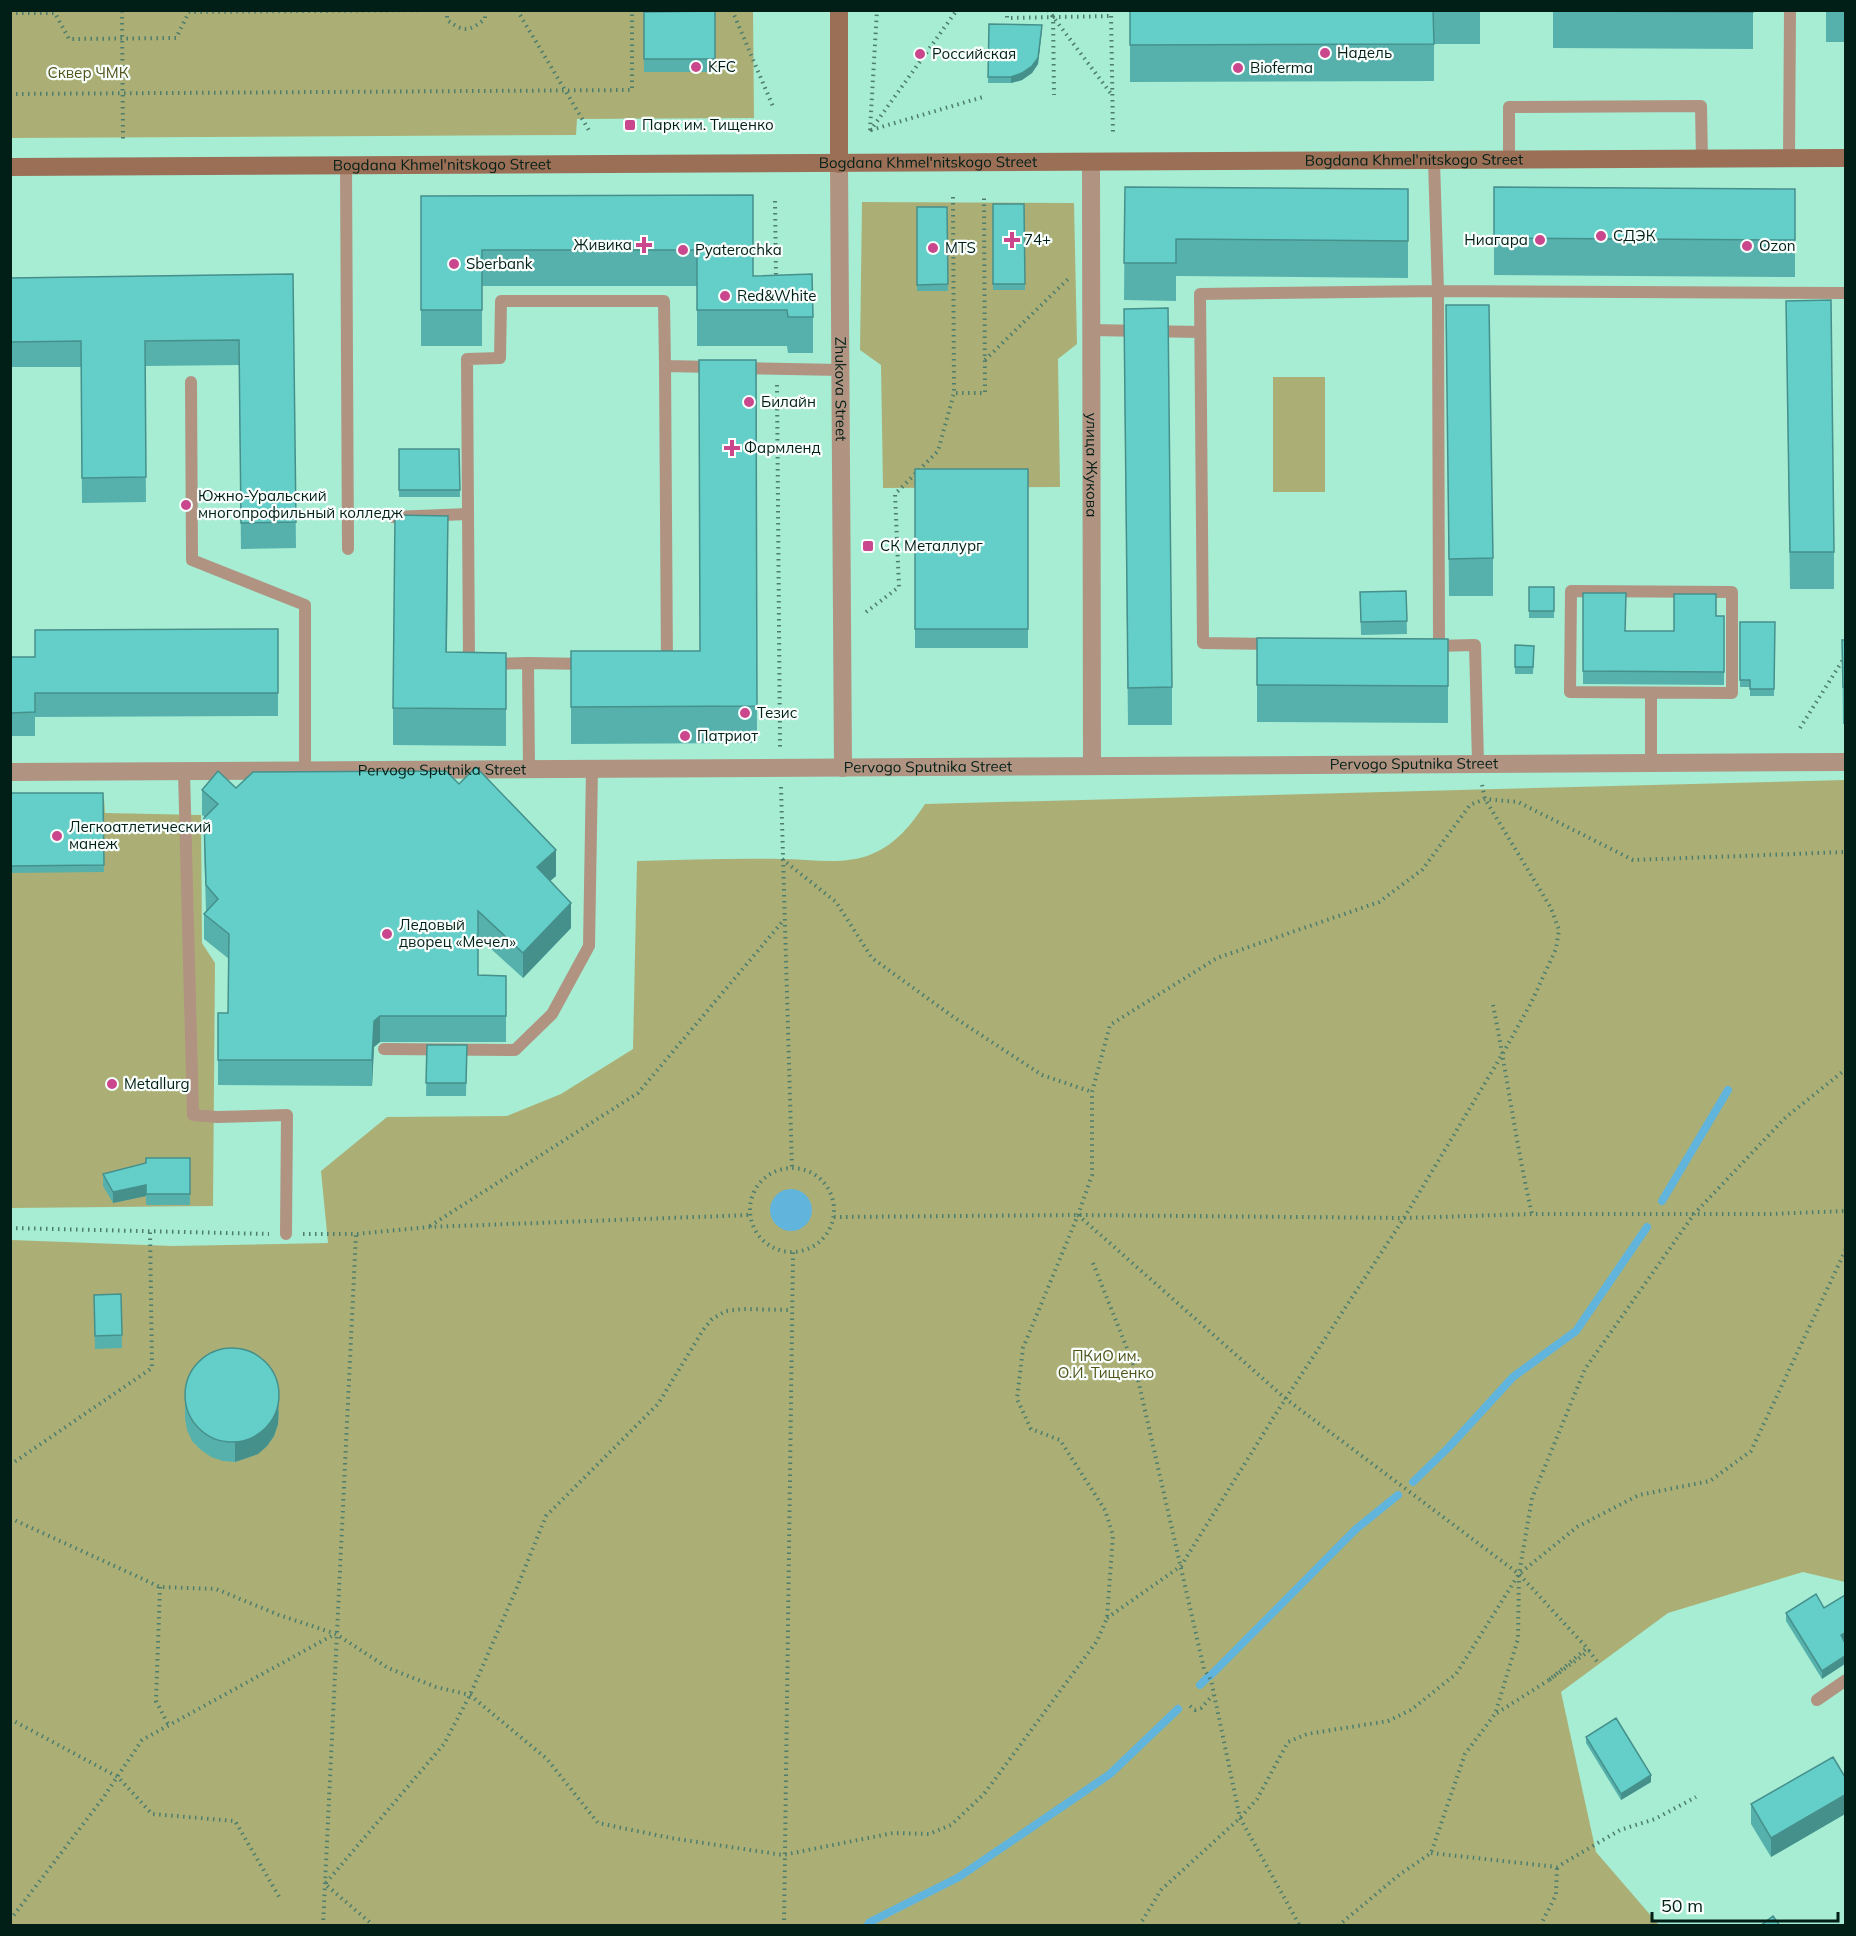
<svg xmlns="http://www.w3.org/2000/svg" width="1856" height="1936" viewBox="0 0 1856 1936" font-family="Mulish,sans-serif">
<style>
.green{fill:#acaf75}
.water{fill:#61b4db}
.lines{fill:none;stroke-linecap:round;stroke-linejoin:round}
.stream{stroke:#61b4db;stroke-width:8}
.path{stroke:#4d7d6d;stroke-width:4;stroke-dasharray:1.5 4.5;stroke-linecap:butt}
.lane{stroke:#b19382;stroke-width:12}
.street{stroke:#b19382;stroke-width:18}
.secondary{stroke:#9b6f56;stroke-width:18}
.wall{fill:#56b1ac}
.shaded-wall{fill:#46908c}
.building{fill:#64cec8;stroke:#46908c;stroke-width:1.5}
.poi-dot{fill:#ca478d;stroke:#f7fefb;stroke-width:2}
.labels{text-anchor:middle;stroke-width:4.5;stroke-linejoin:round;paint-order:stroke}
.poi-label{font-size:15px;fill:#021f17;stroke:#f7fefb;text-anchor:start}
.park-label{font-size:15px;fill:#52531b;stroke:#f7fefb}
.street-label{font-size:15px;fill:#021f17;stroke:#f7fefb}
</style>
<rect width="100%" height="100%" fill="#a6edd4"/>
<!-- green -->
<path class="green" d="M 10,11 L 753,11 L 754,118 L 577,119 L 576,135 L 11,138 Z
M 862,202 L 1074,203 L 1077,344 L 1058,359 L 1060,487 L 883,488 L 881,365 L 860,350 Z
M 1273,377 L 1325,377 L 1325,492 L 1273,492 Z
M 1845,780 L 1845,1582 L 1803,1572 L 1668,1613 L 1561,1692 L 1596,1852 L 1659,1925 L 11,1926 L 11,1240 L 173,1246 L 328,1243 L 321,1171 L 387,1117 L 507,1116 L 561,1094 L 633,1049 L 637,861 C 685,860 733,858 781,859 C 812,859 843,866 872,854 C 896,844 911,825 925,804 Z
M 104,798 L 105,813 L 201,815 L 202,943 L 215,963 L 213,1206 L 11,1208 L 11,799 Z"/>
<!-- water -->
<path class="water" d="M770 1210a21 21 0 1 1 42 0a21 21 0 1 1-42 0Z"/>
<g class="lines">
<!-- stream -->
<path class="stream" d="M 1662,1201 L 1728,1090
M 1413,1482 L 1449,1447 L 1513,1377 L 1576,1331 L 1647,1227
M 1210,1676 L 1356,1529 L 1398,1495
M 1200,1685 L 1207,1678
M 867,1926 L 870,1922 L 959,1877 L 1110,1774 L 1178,1709"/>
<!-- path -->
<path class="path" d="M 115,10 L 126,10
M 447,10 L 447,20 C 464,32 468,32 485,19 L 485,10
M 517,10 L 590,132
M 732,10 L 774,109
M 1007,10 L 1007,18 L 1112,16
M 1048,10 L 1112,95
M 1053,10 L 1054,95
M 1111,10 L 1113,135
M 122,11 L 123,140
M 10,13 L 55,13 L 69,39 L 176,38 L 189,12 L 437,10
M 10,94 L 632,90 L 632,10
M 870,130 L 877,10
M 871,130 L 983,97
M 870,131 L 957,10
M 953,197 L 954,393 L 985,393 L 984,197
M 775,201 L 776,279
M 985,360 L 1070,277
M 777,385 L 780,747
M 866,612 L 899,587 L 895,494 L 938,451 L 954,393
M 1800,728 L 1846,655
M 781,787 L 792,1167
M 782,859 L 836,902 L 872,958 L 952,1016 L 1042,1075 L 1092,1092
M 1493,1005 C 1507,1074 1516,1145 1532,1214
M750 1210a42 42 0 1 1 84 0a42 42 0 1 1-84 0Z
M 1078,1215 L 1286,1399 L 1519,1574 L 1587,1648 L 1549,1680 L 1589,1651 L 1599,1664
M 834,1217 L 1078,1215 L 1404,1218 L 1532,1214 L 1770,1214 L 1846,1211
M 430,1226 L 638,1093 L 783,921
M 10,1228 L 269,1234
M 303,1234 L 356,1234 L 429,1227 L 749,1215
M 1093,1263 L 1136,1371 L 1204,1669 L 1211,1680 L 1240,1818 L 1300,1926
M 10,1465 L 152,1368 L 150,1231
M 10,1518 L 160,1587 L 216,1589 L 279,1615 L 336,1634 L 388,1668 L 436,1687 L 470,1695 L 547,1759 L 598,1823 L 671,1838 L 783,1855 L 893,1833 L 929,1834 L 951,1825 L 984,1794 L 1097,1641 L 1107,1618 L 1113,1535 L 1105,1510 L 1060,1440 L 1031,1429 L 1017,1399 L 1023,1348 L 1078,1215 L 1092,1175 L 1092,1092 L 1110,1025 L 1217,958 L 1379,902 L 1422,870 L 1470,805 L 1485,799 L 1518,802 L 1633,860 L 1846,852
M 160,1587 L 156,1701 L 169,1726
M 1107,1618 L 1181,1566 L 1275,1415 L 1404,1218 L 1503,1053 L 1531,1003 L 1556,949 L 1559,930 L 1551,908 L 1485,799 L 1482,785
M 1190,1706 L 1195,1710 L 1201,1708 L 1213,1695
M 1497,1713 L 1549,1680
M 10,1719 L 118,1777 L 152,1814 L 235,1821 L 281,1900
M 1431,1853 L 1557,1867 L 1620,1830 L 1655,1819 L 1696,1797
M 10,1920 L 103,1798 L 142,1740 L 335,1634
M 323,1926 L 356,1234
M 374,1926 L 325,1884 L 444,1744 L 470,1695 L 516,1590 L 546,1516 L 658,1404 L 703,1330 L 712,1319 L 726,1311 L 743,1309 L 792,1310
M 784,1926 L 793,1252
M 1139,1926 L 1161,1890 L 1240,1818 L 1257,1799 L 1288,1742 L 1307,1734 L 1388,1721 L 1411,1710 L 1456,1674 L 1519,1574 L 1577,1527 L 1639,1495 L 1710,1481 L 1751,1451 L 1846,1249
M 1338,1926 L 1399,1875 L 1431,1853 L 1465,1754 L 1495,1714 L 1518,1639 L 1519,1574 L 1532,1498 L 1585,1369 L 1694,1214 L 1786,1117 L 1846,1069
M 1540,1926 L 1556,1895 L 1557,1867"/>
<!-- lane -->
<path class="lane" d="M 1789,159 L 1790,10
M 1509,160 L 1509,107 L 1701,106 L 1702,159
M 1434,161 L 1438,291 L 1439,646
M 346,166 L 348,549
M 1091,330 L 1199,332
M 740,368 L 841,370
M 191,382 L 192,560 L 305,605 L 305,771
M 393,517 L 468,514
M 1571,591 L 1732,592 L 1732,693 L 1570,692 Z
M 1272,644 L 1203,643 L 1200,294 L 1438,291 L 1846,293
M 1433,646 L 1475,645 L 1478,763
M 528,663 L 586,664
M 472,664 L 469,664 L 467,359 L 500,358 L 501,301 L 664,301 L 665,366
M 492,664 L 528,663 L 529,770
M 667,666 L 665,366 L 714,367
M 1651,693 L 1651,763
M 184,772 L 193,1115 L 217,1117 L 287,1115 L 286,1234
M 384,1049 L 515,1050 L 552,1014 L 589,946 L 592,769
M 1817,1700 L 1846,1680"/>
<!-- street -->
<g class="street">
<path id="s1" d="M 1091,163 L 1092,766"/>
<path id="s2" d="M 839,164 L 843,768"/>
<path id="s3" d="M 10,772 C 622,770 1234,764 1846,762"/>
</g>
<!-- secondary -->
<g class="secondary">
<path d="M 839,10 L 839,164"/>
<path id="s4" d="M 10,167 L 1846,158"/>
</g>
</g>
<!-- wall -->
<path class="wall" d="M 1130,10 L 1480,10 L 1480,44 L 1434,44 L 1434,81 L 1130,82 Z
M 1553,10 L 1753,10 L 1753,49 L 1553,48 Z
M 1826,10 L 1845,10 L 1845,42 L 1826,42 Z
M 715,11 L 715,72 L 644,72 L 644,12 Z
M 989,24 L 1042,31 L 1038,64 L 1032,73 L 1022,80 L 1011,83 L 988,83 Z
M 1125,187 L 1408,189 L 1408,278 L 1176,276 L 1176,301 L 1124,300 Z
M 1494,187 L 1795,189 L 1795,277 L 1494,275 Z
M 753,195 L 753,276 L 813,317 L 813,353 L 788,353 L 787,346 L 697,346 L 697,286 L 482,286 L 482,346 L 421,346 L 421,196 Z
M 993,204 L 1024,204 L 1025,290 L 993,290 Z
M 917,207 L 947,207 L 948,291 L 917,291 Z
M 293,274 L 296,548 L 241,549 L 239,365 L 145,366 L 146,502 L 82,503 L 81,367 L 10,367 L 10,278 Z
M 1786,301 L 1834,552 L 1834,589 L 1790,589 Z
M 1446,305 L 1493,558 L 1493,596 L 1449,596 Z
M 1124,346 L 1172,687 L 1172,725 L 1128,725 Z
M 756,360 L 757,743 L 571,744 L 571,651 L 700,651 Z
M 399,449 L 459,449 L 460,497 L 399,497 Z
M 915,469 L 1028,469 L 1028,648 L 915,648 Z
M 448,553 L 447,652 L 506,653 L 506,746 L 393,745 L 393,708 Z
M 1529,587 L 1554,587 L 1554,618 L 1529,618 Z
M 1406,591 L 1407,634 L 1361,635 L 1360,592 Z
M 1583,593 L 1626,631 L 1674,631 L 1716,616 L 1724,616 L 1724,685 L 1583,684 Z
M 1740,622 L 1775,622 L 1774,696 L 1750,696 L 1750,687 L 1740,687 Z
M 278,629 L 278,716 L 35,717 L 35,736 L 10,736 L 10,657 L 35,657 Z
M 1257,638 L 1448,639 L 1448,723 L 1257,722 Z
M 1842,640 L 1845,640 L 1845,724 L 1843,724 Z
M 1515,645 L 1534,646 L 1533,674 L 1515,674 Z
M 236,788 L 556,876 L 550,881 L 571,928 L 523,978 L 478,937 L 478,975 L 506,976 L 506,1042 L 380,1042 L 374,1047 L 372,1086 L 218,1085 L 218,1013 L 228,1013 L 229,959 L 204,939 L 204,914 L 206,911 L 204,844 L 205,817 L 202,815 L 202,790 Z
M 10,793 L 103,793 L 104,872 L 10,873 Z
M 427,1045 L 467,1045 L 466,1096 L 426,1096 Z
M 190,1158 L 190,1205 L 146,1205 L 146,1196 L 113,1203 L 103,1186 L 103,1174 Z
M 121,1294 L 122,1348 L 95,1349 L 94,1308 Z
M 185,1398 L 279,1411 L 278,1424 L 274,1436 L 267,1446 L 258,1454 L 235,1462 L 223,1461 L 211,1457 L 201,1450 L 192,1441 L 187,1430 L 185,1418 Z
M 1786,1613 L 1845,1642 L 1822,1679 L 1786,1621 Z
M 1586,1737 L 1651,1782 L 1621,1800 L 1586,1743 Z
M 1845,1777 L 1845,1814 L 1771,1857 L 1751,1824 L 1751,1804 Z"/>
<!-- shaded-wall -->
<path class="shaded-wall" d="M 1042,25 L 1038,64 L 1032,73 L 1022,80 L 1011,83 L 1011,77 Z
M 556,850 L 556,876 L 537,892 L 537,867 Z
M 571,903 L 571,928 L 523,978 L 523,953 Z
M 380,1016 L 380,1042 L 374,1047 L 372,1086 L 372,1060 L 374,1021 Z
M 146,1185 L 146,1196 L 113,1203 L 113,1192 Z
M 279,1392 L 278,1424 L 274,1436 L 267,1446 L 258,1454 L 235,1462 L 235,1443 Z
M 1845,1633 L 1845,1641 L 1841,1644 L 1841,1635 Z
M 1845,1656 L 1845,1664 L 1822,1679 L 1822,1671 Z
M 1651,1775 L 1651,1782 L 1621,1800 L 1621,1794 Z
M 1845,1795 L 1845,1814 L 1771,1857 L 1771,1838 Z"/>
<!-- building -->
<path class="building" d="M 1130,10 L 1433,10 L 1434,44 L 1130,45 Z
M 1553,10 L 1753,10 L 1753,12 L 1553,11 Z
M 715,11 L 715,59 L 644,59 L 644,12 Z
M 989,24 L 1042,25 L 1038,58 L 1032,66 L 1022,73 L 1011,77 L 988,77 Z
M 1125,187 L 1408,189 L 1408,241 L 1176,239 L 1176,263 L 1124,263 Z
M 1494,187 L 1795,189 L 1795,240 L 1494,238 Z
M 753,195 L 753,276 L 812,274 L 813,317 L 788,317 L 787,310 L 697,310 L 697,250 L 482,250 L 482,310 L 421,310 L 421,196 Z
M 993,204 L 1024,204 L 1025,284 L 993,284 Z
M 917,207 L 947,207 L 948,284 L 917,285 Z
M 293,274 L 296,522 L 241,523 L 239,340 L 145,341 L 146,477 L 82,478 L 81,341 L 10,342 L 10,278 Z
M 1831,300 L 1834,552 L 1790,552 L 1786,301 Z
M 1446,305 L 1489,305 L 1493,558 L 1449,559 Z
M 1168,308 L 1172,687 L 1128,688 L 1124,309 Z
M 699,360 L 756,360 L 757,706 L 571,707 L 571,651 L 700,651 Z
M 399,449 L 459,449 L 460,490 L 399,490 Z
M 915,469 L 1028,469 L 1028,629 L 915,629 Z
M 395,515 L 448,516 L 446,652 L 506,653 L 506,709 L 393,708 Z
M 1529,587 L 1554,587 L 1554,611 L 1529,611 Z
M 1406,591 L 1407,621 L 1361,622 L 1360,592 Z
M 1583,593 L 1626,593 L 1625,631 L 1674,631 L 1674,594 L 1716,594 L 1716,616 L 1724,616 L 1724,672 L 1583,671 Z
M 1740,622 L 1775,622 L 1774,689 L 1750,689 L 1750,680 L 1740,680 Z
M 278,629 L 278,693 L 35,693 L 35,712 L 10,713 L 10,657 L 35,657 L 35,630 Z
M 1257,638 L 1448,639 L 1448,686 L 1257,685 Z
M 1842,640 L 1845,640 L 1845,687 L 1843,687 Z
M 1515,645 L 1534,646 L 1533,667 L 1515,667 Z
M 476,767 L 556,850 L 537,867 L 571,903 L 523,953 L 478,911 L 478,975 L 506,976 L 506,1016 L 380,1016 L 374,1021 L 372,1060 L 218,1060 L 218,1013 L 228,1013 L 229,934 L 204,914 L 218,899 L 206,885 L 204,818 L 218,804 L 202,790 L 218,771 L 236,788 L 253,772 L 446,771 L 459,784 Z
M 10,793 L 103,793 L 104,865 L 10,866 Z
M 427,1045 L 467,1045 L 466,1083 L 426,1083 Z
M 146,1158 L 190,1158 L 190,1194 L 146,1194 L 146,1185 L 113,1192 L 103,1174 L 146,1163 Z
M 121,1294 L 122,1335 L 95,1336 L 94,1295 Z
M185 1395a47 47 0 1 1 94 0a47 47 0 1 1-94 0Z
M 1816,1594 L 1824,1608 L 1845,1595 L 1845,1633 L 1841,1635 L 1845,1643 L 1845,1656 L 1822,1671 L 1786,1613 Z
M 1616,1718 L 1651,1775 L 1621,1794 L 1586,1737 Z
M 1833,1757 L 1845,1777 L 1845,1795 L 1771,1838 L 1751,1804 Z
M 1773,1916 L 1780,1926 L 1760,1926 Z"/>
<!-- markers -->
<g class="poi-dot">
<circle cx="1325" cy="53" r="6"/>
<circle cx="920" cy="54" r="6"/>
<circle cx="696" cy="67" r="6"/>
<circle cx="1238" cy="68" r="6"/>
<rect x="624" y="119" width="12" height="12" rx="3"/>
<circle cx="1601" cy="236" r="6"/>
<path d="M1009 231h6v6h6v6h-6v6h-6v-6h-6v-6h6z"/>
<circle cx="1540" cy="240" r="6"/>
<path d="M641 236h6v6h6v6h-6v6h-6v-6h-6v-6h6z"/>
<circle cx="1747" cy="246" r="6"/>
<circle cx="933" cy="248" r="6"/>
<circle cx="683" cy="250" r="6"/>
<circle cx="454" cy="264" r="6"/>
<circle cx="725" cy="296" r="6"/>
<circle cx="749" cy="402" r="6"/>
<path d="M729 439h6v6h6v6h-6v6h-6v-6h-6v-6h6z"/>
<circle cx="186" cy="505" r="6"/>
<rect x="862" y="540" width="12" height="12" rx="3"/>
<circle cx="745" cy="713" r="6"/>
<circle cx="685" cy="736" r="6"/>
<circle cx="57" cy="836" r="6"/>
<circle cx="387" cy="934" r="6"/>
<circle cx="112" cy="1084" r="6"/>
</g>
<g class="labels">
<!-- poi labels -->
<g class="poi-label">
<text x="1337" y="58">Надель</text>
<text x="932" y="59">Российская</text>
<text x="708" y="72">KFC</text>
<text x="1250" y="73">Bioferma</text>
<text x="642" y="130">Парк им. Тищенко</text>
<text x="1613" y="241">СДЭК</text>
<text x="1024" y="245">74+</text>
<text x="1528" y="245" text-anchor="end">Ниагара</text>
<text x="632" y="250" text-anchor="end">Живика</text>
<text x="1759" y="251">Ozon</text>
<text x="945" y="253">MTS</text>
<text x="695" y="255">Pyaterochka</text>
<text x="466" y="269">Sberbank</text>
<text x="737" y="301">Red&amp;White</text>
<text x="761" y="407">Билайн</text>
<text x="744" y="453">Фармленд</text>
<text x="198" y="501">Южно-Уральский<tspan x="198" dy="17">многопрофильный колледж</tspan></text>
<text x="880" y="551">СК Металлург</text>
<text x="757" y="718">Тезис</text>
<text x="697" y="741">Патриот</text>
<text x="69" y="832">Легкоатлетический<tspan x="69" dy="17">манеж</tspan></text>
<text x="399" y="930">Ледовый<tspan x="399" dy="17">дворец «Мечел»</tspan></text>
<text x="124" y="1089">Metallurg</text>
</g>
<!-- park labels -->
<g class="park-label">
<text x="88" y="78">Сквер ЧМК</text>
<text x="1106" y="1361">ПКиО им.<tspan x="1106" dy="17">О.И. Тищенко</tspan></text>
</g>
<!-- street labels -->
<g class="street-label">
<text dy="5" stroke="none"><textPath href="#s4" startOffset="1404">Bogdana Khmel'nitskogo Street</textPath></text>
<text dy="5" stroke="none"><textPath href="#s4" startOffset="918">Bogdana Khmel'nitskogo Street</textPath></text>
<text dy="5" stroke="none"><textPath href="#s4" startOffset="432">Bogdana Khmel'nitskogo Street</textPath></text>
<text dy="5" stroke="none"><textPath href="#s2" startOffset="225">Zhukova Street</textPath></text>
<text dy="5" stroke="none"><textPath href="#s1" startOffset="302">улица Жукова</textPath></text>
<text dy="5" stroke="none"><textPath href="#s3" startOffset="1404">Pervogo Sputnika Street</textPath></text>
<text dy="5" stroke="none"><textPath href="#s3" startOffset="918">Pervogo Sputnika Street</textPath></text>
<text dy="5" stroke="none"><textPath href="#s3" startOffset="432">Pervogo Sputnika Street</textPath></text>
</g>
</g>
<!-- border -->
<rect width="1856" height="1936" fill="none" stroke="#021f17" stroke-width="24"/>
<!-- scale -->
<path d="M1652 1912v9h186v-9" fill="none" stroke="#021f17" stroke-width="3"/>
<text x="1661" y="1912" font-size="18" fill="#021f17" stroke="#f7fefb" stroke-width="4.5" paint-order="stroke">50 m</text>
</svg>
